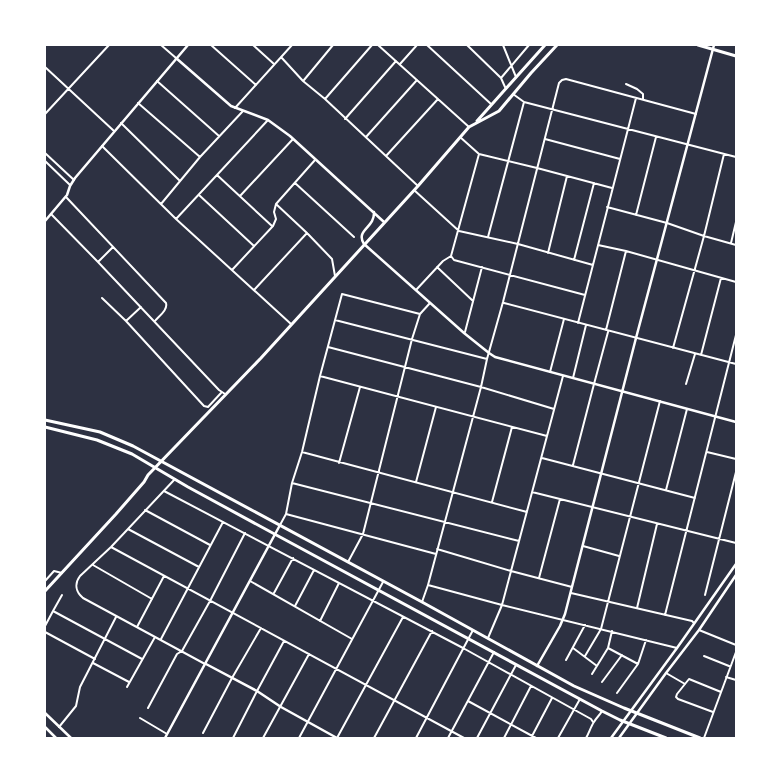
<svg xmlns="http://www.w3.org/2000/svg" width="781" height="783" viewBox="0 0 781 783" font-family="'Source Sans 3',sans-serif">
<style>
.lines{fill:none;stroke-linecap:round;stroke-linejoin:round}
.minor{stroke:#fff;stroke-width:2}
.tertiary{stroke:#fff;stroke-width:2.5}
.secondary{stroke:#fff;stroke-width:2.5}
.primary{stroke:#fff;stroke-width:3}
</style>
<rect width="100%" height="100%" fill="#2d3142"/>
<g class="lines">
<!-- minor -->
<path class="minor" d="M 161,45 L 176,58
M 211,45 L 256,85
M 253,45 L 274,64
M 378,45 L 469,127
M 427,45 L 491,104
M 467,45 L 501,78 L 505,87
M 503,45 L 516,77
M 281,57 L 303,81 L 325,99 L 418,186
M 400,64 L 417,45
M 45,67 L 114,131
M 501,78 L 529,45
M 304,80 L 333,45
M 157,81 L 219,136
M 626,84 L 637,89 L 643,94 L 643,99
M 513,94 L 524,102 L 736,157
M 325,99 L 372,45
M 138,103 L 200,157
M 235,108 L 292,45
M 45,114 L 109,45
M 345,119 L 396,61
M 121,123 L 180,181
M 366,137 L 417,80
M 460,137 L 479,154 L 537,168 L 612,188
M 545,139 L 620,159
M 102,146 L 176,219 L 291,324
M 45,153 L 74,180
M 386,156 L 438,99
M 45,161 L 70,185
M 217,175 L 272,226
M 295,183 L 354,237
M 414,190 L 459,231 L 518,244 L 593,265
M 199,195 L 254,246
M 240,196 L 293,139
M 66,197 L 166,303 C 168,310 159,316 155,321
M 161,204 L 200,157 L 243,111
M 276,204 L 307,233 L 332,259 L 335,276
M 607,207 L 667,223 L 704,236 L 736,245
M 51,214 L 98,262 L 219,390 L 225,394
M 636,215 L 656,137
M 176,219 L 268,120
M 488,237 L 524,102
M 731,243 L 736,222
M 598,245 L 626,251 L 736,282
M 548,253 L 567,176
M 451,256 L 454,260 L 585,295
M 574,260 L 594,183
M 99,261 L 113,247
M 437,267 L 473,301
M 232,270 L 273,226 L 276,219 L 274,212 L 276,204 L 315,160
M 254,290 L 307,233
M 416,290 L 443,261 L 451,256 L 479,154
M 102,298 L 126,321 L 204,406 L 208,407 L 221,393
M 504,303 L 736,364
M 335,320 L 487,359
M 126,321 L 141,307
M 578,323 L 636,98
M 606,330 L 626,251
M 465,332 L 482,267
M 328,347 L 481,387 L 554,409
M 673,348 L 704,236 L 724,154
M 701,355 L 721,278
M 550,372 L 564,319
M 320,376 L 547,436
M 573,378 L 586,325
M 686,384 L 695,354
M 302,452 L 527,512
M 707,452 L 736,459
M 542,458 L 695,498
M 339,463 L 360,387
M 573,465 L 594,384 L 608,332
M 175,479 L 111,547 L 80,576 C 74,584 76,592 83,598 L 205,664
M 416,482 L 436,407
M 292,483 L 519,541
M 666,490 L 687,409
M 164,491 L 463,648 L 591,719 L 593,722
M 532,492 L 736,543
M 492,502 L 512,427
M 145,510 L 210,545
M 286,514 L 436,554
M 280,525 L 286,514 L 292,483 L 302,452 L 320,376 L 342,294 L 420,314
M 128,529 L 199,567
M 583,546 L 619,556
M 111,547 L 464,738
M 437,549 L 511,571 L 572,587
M 348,562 L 363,534 L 412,339 L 420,314 L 430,303
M 93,565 L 152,599
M 539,578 L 560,499
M 45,581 L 54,571 L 62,573
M 250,581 L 352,639
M 428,585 L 502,605 L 677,648
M 274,593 L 293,558
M 571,593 L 692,621 L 694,623
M 62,595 L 53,611 L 142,659
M 705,595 L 736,472
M 422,602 L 428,585 L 481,387 L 487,359 L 503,302 L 559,83 L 562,80 L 566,79 L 696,114
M 295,606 L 314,570
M 637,608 L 657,524
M 665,615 L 736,335
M 320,621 L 339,583
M 45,626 L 53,611
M 137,627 L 164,576
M 699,630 L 736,645
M 612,631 L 608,648 L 638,664 L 617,693
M 45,632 L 95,659
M 488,638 L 502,605 L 563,376
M 161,639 L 223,522
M 573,648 L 597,666
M 585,656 L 601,629 L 660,401
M 704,656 L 729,666
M 566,660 L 585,625
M 93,663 L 129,682
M 638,664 L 646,640
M 666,673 L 685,684
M 592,674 L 608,648
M 726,677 L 736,680
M 602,682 L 622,655
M 127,687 L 155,637
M 468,701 L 536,738
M 148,708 L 177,654 L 182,651 L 210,601 L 245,533
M 713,712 L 678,699 L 676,697 L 677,694 L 689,679 L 721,692
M 140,718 L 167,734
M 59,727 L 76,706 L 80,687 L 116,617
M 203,733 L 232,678 L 261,628
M 233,738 L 257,691 L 284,641
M 263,738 L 309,654
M 299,738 L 383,582
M 337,738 L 403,617
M 374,738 L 432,631
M 416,738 L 473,630
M 448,738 L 494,652
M 477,738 L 516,665
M 504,738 L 531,686
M 531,738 L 552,698
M 558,738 L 580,699
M 586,738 C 589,733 591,726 594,722 C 596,718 600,715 602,711
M 704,738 L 736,652"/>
<!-- tertiary -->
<path class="tertiary" d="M 176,58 L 231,106 L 268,120 L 290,136 L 384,222
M 374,212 C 375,228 355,230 364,244 L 464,333 L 489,353 L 495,357 L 736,422
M 206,664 L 257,691 L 281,707 L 337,738
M 537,666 L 560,626 L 565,614 L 636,338 L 714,45
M 165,738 L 280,525"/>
<!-- secondary -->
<path class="secondary" d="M 45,221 L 67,195 L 70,186 L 75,178 L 188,45
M 45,713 L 71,738
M 45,727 L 56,738
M 611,738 L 677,648 L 736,564
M 619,738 L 666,673 L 699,630 L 736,575"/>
<!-- primary -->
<path class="primary" d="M 698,45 L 736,56
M 477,121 L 545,45
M 45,420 L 100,432 L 133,446 L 422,602 L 574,686 L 624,708 L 700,738
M 45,427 L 97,440 L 132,454 L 188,487 L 280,537 L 602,711 L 620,720 L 666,738
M 45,591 L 116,514 L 144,482 L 148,475 L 261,358 L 418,186 L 469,127 L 499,111 L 531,73 L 557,45"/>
</g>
<!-- border -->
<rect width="781" height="783" fill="none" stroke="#ffffff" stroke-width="92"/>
</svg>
